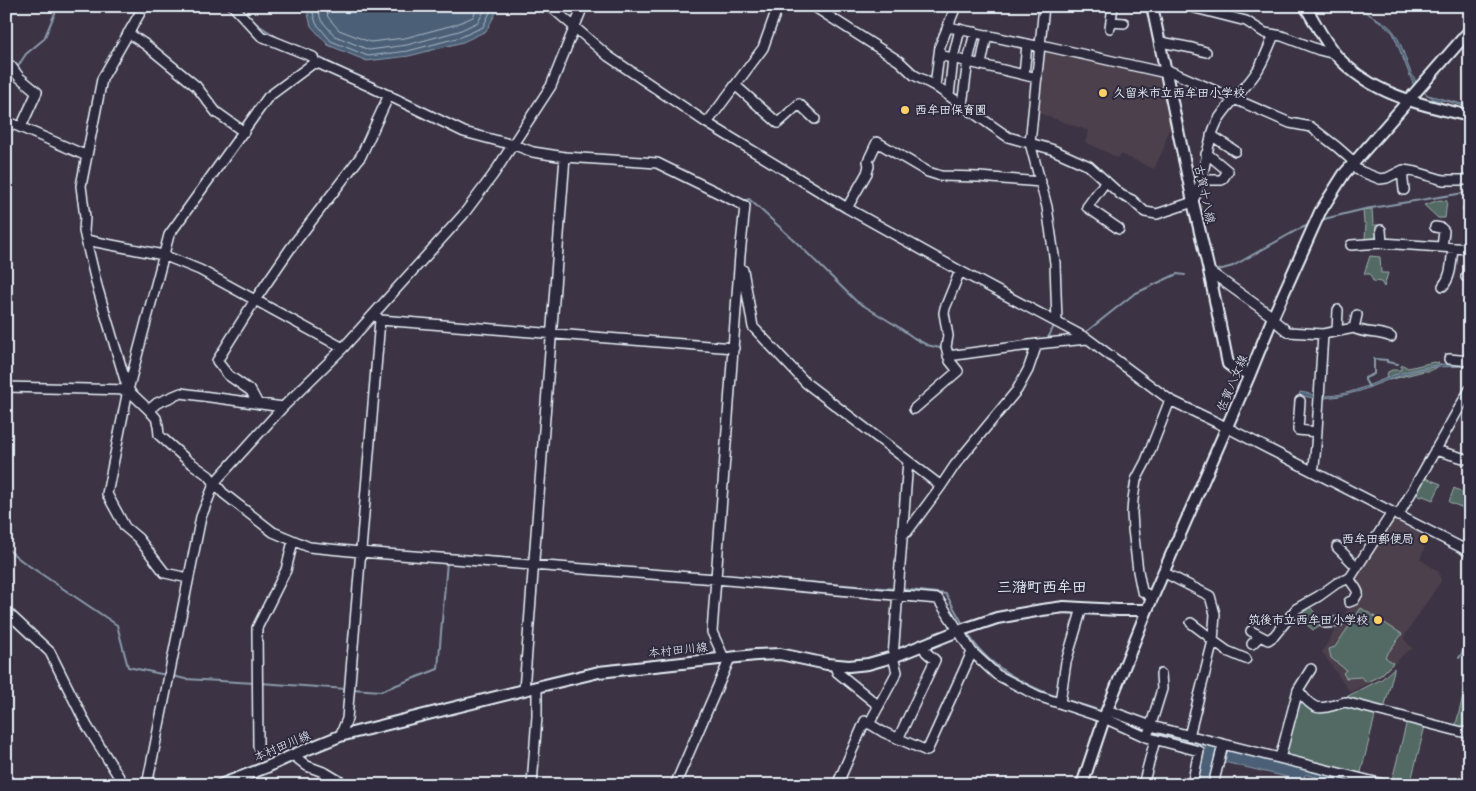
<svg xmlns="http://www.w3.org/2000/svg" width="1476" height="791" viewBox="0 0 1476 791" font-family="'Playpen Sans','Klee One',sans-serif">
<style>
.built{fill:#4c3f4c}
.green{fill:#536964;stroke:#9eadae}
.water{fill:#4c6077;stroke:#8a9aab}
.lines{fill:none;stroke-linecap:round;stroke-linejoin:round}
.shore{stroke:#aab7c4;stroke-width:1}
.stream{stroke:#8a9aab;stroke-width:2}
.minor-casing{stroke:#e8f1f8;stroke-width:12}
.major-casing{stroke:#e8f1f8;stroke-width:14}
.minor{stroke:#2f2a3d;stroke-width:9}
.major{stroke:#2f2a3d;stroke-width:10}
.poi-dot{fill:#ffd166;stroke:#2f2a3d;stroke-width:2}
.labels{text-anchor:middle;stroke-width:4;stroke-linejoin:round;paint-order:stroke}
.poi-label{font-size:12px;font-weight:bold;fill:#e8f1f8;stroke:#2f2a3d;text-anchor:start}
.street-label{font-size:12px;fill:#e8f1f8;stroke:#2f2a3d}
.quarter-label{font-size:15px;font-weight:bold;fill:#e8f1f8;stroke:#2f2a3d}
</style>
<rect width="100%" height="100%" fill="#3c3444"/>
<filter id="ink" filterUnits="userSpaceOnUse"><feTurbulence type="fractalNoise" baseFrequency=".02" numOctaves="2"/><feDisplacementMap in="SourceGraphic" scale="10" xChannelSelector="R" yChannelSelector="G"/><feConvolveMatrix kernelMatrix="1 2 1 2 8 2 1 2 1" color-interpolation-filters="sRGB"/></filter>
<g filter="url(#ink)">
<!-- built -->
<path class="built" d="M 1050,50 L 1164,75 L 1176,131 L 1168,130 L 1164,148 L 1154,169 L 1121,154 L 1118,158 L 1085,142 L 1089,131 L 1036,112 L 1042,59 L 1045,52 Z
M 1394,516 L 1410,525 L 1411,528 L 1422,531 L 1417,542 L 1425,547 L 1420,559 L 1439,572 L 1441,581 L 1403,638 L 1413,649 L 1406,652 L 1381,677 L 1350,692 L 1322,652 L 1351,603 L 1355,601 L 1355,580 L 1357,574 Z"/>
<!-- green -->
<path class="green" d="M 1440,200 L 1447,201 L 1445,218 L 1438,218 L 1424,205 Z
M 1372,209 L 1373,225 L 1378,225 L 1379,241 L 1362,242 L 1362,240 L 1365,239 L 1366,224 L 1364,223 L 1363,210 Z
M 1370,256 L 1380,257 L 1381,273 L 1388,273 L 1384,287 L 1381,282 L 1373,281 L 1370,274 L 1364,274 Z
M 1434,362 L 1439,363 L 1436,368 L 1430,371 L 1424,371 L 1389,380 L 1386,378 L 1388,372 L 1392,370 L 1401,370 L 1401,366 L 1403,365 L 1408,368 Z
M 1423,477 L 1441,484 L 1433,500 L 1423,496 L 1421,497 L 1414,493 Z
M 1454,488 L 1470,496 L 1470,511 L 1449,502 Z
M 1310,607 L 1323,623 L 1313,630 L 1298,617 Z
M 1361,608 L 1402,634 L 1385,657 L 1393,663 L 1381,675 L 1367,682 L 1361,677 L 1346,678 L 1343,673 L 1346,670 L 1331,658 L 1329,649 L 1335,647 Z
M 1394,668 L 1394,670 L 1384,710 L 1342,699 L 1382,679 Z
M 1468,677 L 1470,679 L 1470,732 L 1455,728 Z
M 1297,698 L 1310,706 L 1339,705 L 1376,712 L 1360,776 L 1291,759 L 1285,750 Z
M 1407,721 L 1425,726 L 1410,785 L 1391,784 Z"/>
<!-- water -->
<path class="water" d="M 306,6 L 498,6 L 498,9 L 486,31 L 463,42 L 409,56 L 367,61 L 328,45 L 311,26 Z
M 1356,6 C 1361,7 1364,11 1369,14 C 1374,17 1380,20 1386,24 C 1400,34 1403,53 1409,68 C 1411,74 1416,80 1417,85 L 1428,95 L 1470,106 L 1470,108 L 1443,100 L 1441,101 L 1432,99 L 1432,97 L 1429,96 L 1414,86 L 1393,33 L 1382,23 Z
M 1444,364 L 1470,364 L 1470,366 L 1434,367 L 1415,371 L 1390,379 L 1360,391 L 1340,396 L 1318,399 L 1299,395 L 1300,392 C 1308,393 1315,396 1323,396 C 1349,396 1371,384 1394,375 C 1411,370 1427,366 1444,364 Z
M 1065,699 L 1094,708 L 1152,731 L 1219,747 L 1210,785 L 1195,785 L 1204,750 L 1206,749 L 1206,747 L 1146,732 L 1064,701 Z
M 1227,750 L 1367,785 L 1346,785 L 1308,775 L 1305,775 L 1303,781 L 1224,762 L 1223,761 Z"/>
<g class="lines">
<!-- shore -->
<path class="shore" d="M 311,6 L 316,23 L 331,41 L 368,56 L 408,51 L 461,37 L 483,27 L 493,6
M 317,6 L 321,20 L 335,36 L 369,50 L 407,45 L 459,31 L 478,22 L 487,6
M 325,6 L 328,17 L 339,30 L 370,42 L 405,38 L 457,24 L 473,17 L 478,6"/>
<!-- stream -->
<path class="stream" d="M 252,21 L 280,39
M 316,56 L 365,80
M 16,69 L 26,54 L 44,39 L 58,6
M 6,83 L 13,73
M 742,202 L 749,199 L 796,242 L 856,301 L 897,326 L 914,338 L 927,345 L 944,349
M 1320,220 L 1365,209 L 1470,192
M 1215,271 L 1233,266 L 1297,230 L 1311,224
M 1086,332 L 1134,294 L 1177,274 L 1185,275
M 1047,340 L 1054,326 L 1056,326
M 1369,387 L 1365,380 L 1365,378 L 1374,374 L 1374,359 L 1387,360 L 1387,362 L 1398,364
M 6,548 L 22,561 L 117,625 L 128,667 L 166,675
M 447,557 L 448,554 L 532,560
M 537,561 L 622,567
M 671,571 L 714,574
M 719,575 L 896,589
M 901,589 L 946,594 L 964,626
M 967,632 C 986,666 1023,684 1057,697
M 1459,658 L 1470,640
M 173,676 L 185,679 L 255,683
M 260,683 L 347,689
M 352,689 L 381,691 L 438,669 L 447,561"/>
<!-- minor casing -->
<g class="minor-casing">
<path id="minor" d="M 144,6 L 102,79 L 81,186 L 85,217 L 84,231 L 86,240 L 97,286 L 128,390 L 149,410 L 156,418 L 158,425 L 159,435 L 187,460 L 209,476 L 223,493 L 273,532 L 309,547 L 360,552 L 716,579 L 938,599 L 972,652 L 997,675 L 1038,696 L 1104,718 L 1146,737 L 1199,751 L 1192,785
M 233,6 L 261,36 L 313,57 L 315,62 L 371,87 L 464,132 L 517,146 L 533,152 L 565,157 L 657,163 L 745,206 L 740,255 L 712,632 L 724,658
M 550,6 L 608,56 L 707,123 L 847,208 L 960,271 L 1088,339 L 1170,400 L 1226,427 L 1470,552
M 813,6 L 899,61 L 914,75 L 935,86 L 1008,137 L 1051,149 L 1089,166 L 1121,195 L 1132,200 L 1145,212 L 1157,214 L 1193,202
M 1044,6 L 1030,143 L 1047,207 L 1055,263 L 1057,322
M 1187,6 L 1246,21 L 1265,33 L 1282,36 L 1319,50 L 1335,54
M 1111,22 L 1124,23
M 949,27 L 1041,47
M 1110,28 L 1113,6
M 128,33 L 146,45 L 196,86 L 216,112 L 244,132
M 1161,42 L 1192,48 L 1206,52
M 1041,45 L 1166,73
M 939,55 L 1037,78
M 6,64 L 11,66 L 19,77 L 37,92 L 21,127
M 981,64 L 987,35
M 1165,69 L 1290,123 L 1311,127 L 1337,147 L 1354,162
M 1024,75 L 1027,44
M 735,85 L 778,123 L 799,104 L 815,119
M 935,86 L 940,46 L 956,6
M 949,96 L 953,58 L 960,29
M 962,105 L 968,61 L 975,32
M 6,121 L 87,156
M 707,123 L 763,48 L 778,6
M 1211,135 L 1235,151
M 1351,166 L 1362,172 L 1380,179 L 1387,178 L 1403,170 L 1416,172 L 1443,180 L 1470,180
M 1402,171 L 1404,190
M 1201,180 L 1222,180 L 1228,171 L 1210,156 L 1206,154
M 1106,181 L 1087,207 L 1119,229
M 1193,200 C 1207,176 1204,147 1217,122 C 1225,107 1245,89 1255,74 C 1264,62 1268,48 1274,35
M 847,208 L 867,173 L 869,166 L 868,161 L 877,142 L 928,172 L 941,176 L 979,177 L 1041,182
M 1468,209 L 1470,209
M 1435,227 L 1441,228 L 1444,231 L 1442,247
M 1381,230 L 1382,243
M 86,240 L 163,255 L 200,270 L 343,348
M 1351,245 L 1382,243 L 1470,249
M 743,270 L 753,327 L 806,383 L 941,486
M 1209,271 L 1273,317 L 1276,322 L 1288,332 L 1323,334 L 1354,328 L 1357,315
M 1466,277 L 1470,278
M 1443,286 C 1452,276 1451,261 1453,248
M 376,316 L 380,320 L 734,348
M 1354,328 C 1364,334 1379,331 1391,337
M 1337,331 L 1338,310
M 948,356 L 1037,344
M 1449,359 L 1470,361
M 6,387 L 128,390
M 1300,401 L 1298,430 L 1317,432
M 258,404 L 251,391 L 228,375 L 217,361 L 255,300 L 290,249 L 361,156 L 389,95
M 914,409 L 958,371 L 950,361 L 946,347 L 948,336 L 944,313 L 945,308 L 960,271
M 149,410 L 157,403 L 181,393 L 283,407
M 1435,450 L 1470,460
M 1312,471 L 1314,466 L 1316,446 L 1323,334
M 1398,516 L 1470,389
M 902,534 L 907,532 L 941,486 L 955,465 L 1017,390 L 1028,370 L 1037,344 L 1087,339
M 1337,547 L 1357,567
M 1464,549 L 1470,539
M 1163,572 L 1210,596 L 1215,614 L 1213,641 L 1189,736
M 188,578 L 165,573 L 138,538 L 125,527 L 107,494 L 128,390 L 169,235 L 268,97 L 315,62
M 1349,578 C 1351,583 1357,588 1358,593 L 1354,600 L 1349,602
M 1153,598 L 1142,591 L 1138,571 L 1133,529 L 1132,513 L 1133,499 L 1136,480 L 1146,461 L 1170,400
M 6,611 L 50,652 L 87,726 L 124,785
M 1191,623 L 1207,635 L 1213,641 L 1227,651 L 1246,659
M 1325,623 L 1338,622
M 1251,631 L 1268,640 L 1274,636 L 1296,609 L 1319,596 L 1337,583 L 1350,578 L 1392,513
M 1252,644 L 1260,636
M 834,664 L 837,672 L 879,706
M 524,690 L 565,157
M 1298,690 C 1316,714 1319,709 1345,702 L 1470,734
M 1060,702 L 1066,662 L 1082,608
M 1107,710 L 1151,726 L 1387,785
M 869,724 L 897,672 L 893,657 L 908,461
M 1149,731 L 1162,689 L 1161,674
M 340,736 L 347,719 L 380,320
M 898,739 L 935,660 L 926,652 L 923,645
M 258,746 L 257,628 L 286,570 L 293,541
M 293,755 L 307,766 L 326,773 L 346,785
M 1280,758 L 1298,690 L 1311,669
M 147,785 L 201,517 L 215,482 L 283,407 L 343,348 L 463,215 L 493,175 L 551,86 L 583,6
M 320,785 L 326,773
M 532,785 L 537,716 L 537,687
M 675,785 L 730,658
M 837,785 L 865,721 L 883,732 L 927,751 L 972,652
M 1143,785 L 1155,740
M 1213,785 L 1223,745"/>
</g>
<!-- major casing -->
<g class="major-casing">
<path id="major" d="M 1152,6 L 1193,202 L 1209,271 L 1228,364 L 1235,369 L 1250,374
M 1305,6 C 1315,22 1324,41 1336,55 C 1370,94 1421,105 1470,116
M 220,785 L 267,767 L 293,755 L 340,736 L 524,690 L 599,672 L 756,655 L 780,654 L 827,664 L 849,666 L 868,664 L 893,657 L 958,631 L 997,618 L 1042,610 L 1064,607 L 1118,610 L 1147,610
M 1082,785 L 1107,710 L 1147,610 L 1250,374 L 1273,317 L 1320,212 L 1344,174 L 1470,30"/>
</g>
<!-- minor -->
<use href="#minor" class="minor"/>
<!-- major -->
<use href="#major" class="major"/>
</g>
</g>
<!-- markers -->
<g class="poi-dot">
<circle cx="1103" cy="93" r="5"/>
<circle cx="905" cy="110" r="5"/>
<circle cx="1424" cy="539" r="5"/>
<circle cx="1378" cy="620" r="5"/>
</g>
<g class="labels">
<!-- poi labels -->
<g class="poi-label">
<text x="1113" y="97">久留米市立西牟田小学校</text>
<text x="915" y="114">西牟田保育園</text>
<text x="1414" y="543" text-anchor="end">西牟田郵便局</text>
<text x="1368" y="624" text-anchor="end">筑後市立西牟田小学校</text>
</g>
<!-- street labels -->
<g class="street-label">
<text transform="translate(1205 194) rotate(78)" y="4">古賀十八線</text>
<text transform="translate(1232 383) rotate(-67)" y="4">佐賀八女線</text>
<text transform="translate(678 650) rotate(-6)" y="4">本村田川線</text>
<text transform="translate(282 746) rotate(-23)" y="4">本村田川線</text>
</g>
<!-- quarter labels -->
<g class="quarter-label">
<text x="1042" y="592">三潴町西牟田</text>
</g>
</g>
<!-- margin -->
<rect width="1476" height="791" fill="none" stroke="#2f2a3d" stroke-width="25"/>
<rect x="12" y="12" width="1451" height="766" fill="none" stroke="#e8f1f8" stroke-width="2" filter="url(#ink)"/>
</svg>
